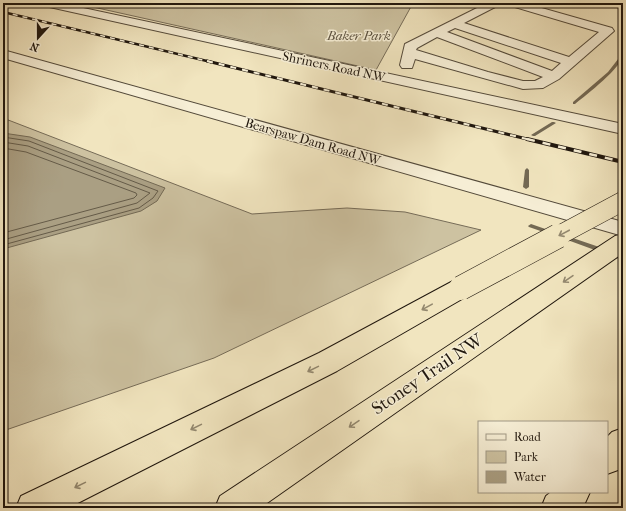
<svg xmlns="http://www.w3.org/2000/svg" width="626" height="511" viewBox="0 0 626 511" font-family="'IM FELL French Canon',serif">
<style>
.green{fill:#cdc2a1;stroke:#766c58}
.water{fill:#aa9f83;stroke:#736954}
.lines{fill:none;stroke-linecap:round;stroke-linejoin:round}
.shore{stroke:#655b48;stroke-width:1}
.stream{fill:#736954;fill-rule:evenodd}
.minor-casing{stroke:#544a3a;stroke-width:2}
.highway-casing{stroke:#20170e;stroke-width:2}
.minor{fill:#f6eed5;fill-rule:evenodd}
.highway{fill:#f1e5bf;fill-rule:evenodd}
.rail-far2-casing{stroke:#20170e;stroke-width:2.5}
.rail-far1-casing{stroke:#20170e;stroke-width:3}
.rail-casing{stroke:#20170e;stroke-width:4}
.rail-far2{stroke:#f6eed5;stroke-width:1.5;stroke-dasharray:5;stroke-linecap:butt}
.rail-far1{stroke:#f6eed5;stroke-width:2;stroke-dasharray:6;stroke-linecap:butt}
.rail{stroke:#f6eed5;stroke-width:2.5;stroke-dasharray:8;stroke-linecap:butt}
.highway-bridge-far1-casing{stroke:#20170e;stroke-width:20;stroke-linecap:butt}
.highway-bridge-casing{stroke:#20170e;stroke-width:25;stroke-linecap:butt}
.highway-bridge-far1{stroke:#f1e5bf;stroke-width:19}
.highway-bridge{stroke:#f1e5bf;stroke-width:24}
.oneway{stroke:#93886f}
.labels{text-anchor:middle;stroke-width:3;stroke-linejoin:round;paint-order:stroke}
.far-park-label{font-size:13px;font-style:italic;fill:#5d5341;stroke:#f6eed5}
.far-street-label{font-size:13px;fill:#20170e;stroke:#f6eed5}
.near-street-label{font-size:18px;fill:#20170e;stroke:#f6eed5}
</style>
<rect width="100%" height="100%" fill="#f1e5bf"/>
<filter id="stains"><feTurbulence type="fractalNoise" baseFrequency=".005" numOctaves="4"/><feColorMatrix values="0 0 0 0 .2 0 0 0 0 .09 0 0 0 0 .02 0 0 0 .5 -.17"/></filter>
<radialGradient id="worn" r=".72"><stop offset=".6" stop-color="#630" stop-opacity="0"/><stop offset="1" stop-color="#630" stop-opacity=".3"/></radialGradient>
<!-- green -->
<path class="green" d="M 75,3 L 413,3 L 376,70 Z
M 3,118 L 252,214 L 347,208 L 405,212 L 481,230 L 214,358 L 3,431 Z"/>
<!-- water -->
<path class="water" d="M 3,133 L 30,137 L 165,188 L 157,201 L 141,211 L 3,249 Z"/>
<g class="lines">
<!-- shore -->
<path class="shore" d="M 3,137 L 29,141 L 158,191 L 153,198 L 139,208 L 3,245
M 3,142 L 28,146 L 150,193 L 137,203 L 3,240
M 3,148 L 26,152 L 136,193 L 137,195 L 134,198 L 3,233"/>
<!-- stream -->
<path class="stream" d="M 604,3 L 608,3 L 623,8 L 623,10 Z
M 622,54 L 623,54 C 623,67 586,95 575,104 L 573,104 L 573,102 L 608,72 Z
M 552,122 L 554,122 L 556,123 L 535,136 L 533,136 L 531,135 Z
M 527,168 L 529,170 L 529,187 L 526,189 L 523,187 L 525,170 Z
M 531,224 L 554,232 L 555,233 L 552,235 L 529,227 L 528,226 Z
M 564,235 L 605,249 L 606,251 L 603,253 L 562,238 L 561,237 Z
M 609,252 L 611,252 L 623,256 L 623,260 L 609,256 L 608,254 Z"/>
<!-- minor casing -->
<g class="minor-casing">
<path id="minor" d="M 40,3 L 60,3 L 623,124 L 623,134 L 45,6 Z
M 487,3 L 500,3 L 499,5 L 464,23 L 569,57 L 599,32 L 508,5 L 507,3 L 524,3 L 612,28 L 614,31 L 559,79 L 543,88 L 523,89 L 415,59 L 412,68 L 402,68 L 400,65 L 405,44 ZM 455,28 L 561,63 L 552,71 L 447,32 ZM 437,37 L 543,77 L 535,81 L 523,81 L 488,72 L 416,50 L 417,48 Z
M 3,50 L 623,222 L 623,236 L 3,58 Z"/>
</g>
<!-- highway casing -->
<g class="highway-casing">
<path id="highway" d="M 623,234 L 623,253 L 260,508 L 215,508 L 220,496 L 615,236 Z
M 461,279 L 469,281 L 473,288 L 469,295 L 337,371 L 68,508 L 16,508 L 21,496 L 319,353 L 453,281 Z
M 623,428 L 623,465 L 618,470 L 607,474 L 607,437 L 612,432 Z
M 551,492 L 590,492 L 585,503 L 581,508 L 541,508 L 546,496 Z"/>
</g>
<!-- minor -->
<use href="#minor" class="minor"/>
<!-- highway -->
<use href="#highway" class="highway"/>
<!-- rail-far2 casing -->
<g class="rail-far2-casing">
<path id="rail-far2" d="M 3,12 L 211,62"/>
</g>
<!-- rail-far1 casing -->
<g class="rail-far1-casing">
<path id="rail-far1" d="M 207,61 L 531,140"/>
</g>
<!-- rail casing -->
<g class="rail-casing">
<path id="rail" d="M 527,139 L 623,162"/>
</g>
<!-- rail-far2 -->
<use href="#rail-far2" class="rail-far2"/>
<!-- rail-far1 -->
<use href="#rail-far1" class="rail-far1"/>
<!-- rail -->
<use href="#rail" class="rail"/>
<!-- highway-bridge-far1 casing -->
<g class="highway-bridge-far1-casing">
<path id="highway-bridge-far1" d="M 556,237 L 623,201"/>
</g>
<!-- highway-bridge casing -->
<g class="highway-bridge-casing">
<path id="highway-bridge" d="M 461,288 L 558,236"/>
</g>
<!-- highway-bridge-far1 -->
<use href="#highway-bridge-far1" class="highway-bridge-far1"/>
<!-- highway-bridge -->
<use href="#highway-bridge" class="highway-bridge"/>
</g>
<!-- one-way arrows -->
<defs><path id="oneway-shaft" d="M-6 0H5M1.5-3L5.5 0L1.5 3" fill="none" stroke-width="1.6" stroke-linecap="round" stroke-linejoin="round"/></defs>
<g class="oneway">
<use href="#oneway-shaft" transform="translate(564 233) rotate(152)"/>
<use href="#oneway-shaft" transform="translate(568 279) rotate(146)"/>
<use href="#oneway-shaft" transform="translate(427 307) rotate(151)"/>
<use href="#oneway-shaft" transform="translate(313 369) rotate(154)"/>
<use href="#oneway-shaft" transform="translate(354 424) rotate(146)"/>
<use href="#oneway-shaft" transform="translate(196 427) rotate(154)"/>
<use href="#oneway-shaft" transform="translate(80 485) rotate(154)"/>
</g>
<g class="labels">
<!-- far-park labels -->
<g class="far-park-label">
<text x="359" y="40">Baker Park</text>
</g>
<!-- far-street labels -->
<g class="far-street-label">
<text transform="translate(334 66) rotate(12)" y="5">Shriners Road NW</text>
<text transform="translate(313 141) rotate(16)" y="5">Bearspaw Dam Road NW</text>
</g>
<!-- near-street labels -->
<g class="near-street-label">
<text transform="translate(427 374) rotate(-34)" y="6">Stoney Trail NW</text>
</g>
</g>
<!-- margin -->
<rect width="626" height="511" fill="none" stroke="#f1e5bf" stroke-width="16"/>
<rect x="4" y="4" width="618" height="503" fill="none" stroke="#20170e" stroke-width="2"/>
<rect x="8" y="8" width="610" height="495" fill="none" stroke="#20170e"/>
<!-- legend -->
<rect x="478" y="421" width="130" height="72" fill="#f6eed5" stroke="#a09885"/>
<rect x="486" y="434" width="20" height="6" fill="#f6eed5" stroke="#a09885"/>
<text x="514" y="441" font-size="12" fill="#20170e">Road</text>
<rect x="486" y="451" width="20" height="12" fill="#cdc2a1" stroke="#a09885"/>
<text x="514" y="461" font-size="12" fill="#20170e">Park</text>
<rect x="486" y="471" width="20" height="12" fill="#aa9f83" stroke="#a09885"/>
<text x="514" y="481" font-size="12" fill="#20170e">Water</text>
<!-- north arrow -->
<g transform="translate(38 38) rotate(201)" stroke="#f6eed5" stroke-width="3" paint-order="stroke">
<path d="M0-3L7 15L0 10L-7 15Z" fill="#20170e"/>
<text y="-6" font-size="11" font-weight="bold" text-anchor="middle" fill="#20170e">N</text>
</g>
<rect width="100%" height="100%" filter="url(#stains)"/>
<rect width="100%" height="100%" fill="url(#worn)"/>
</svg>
